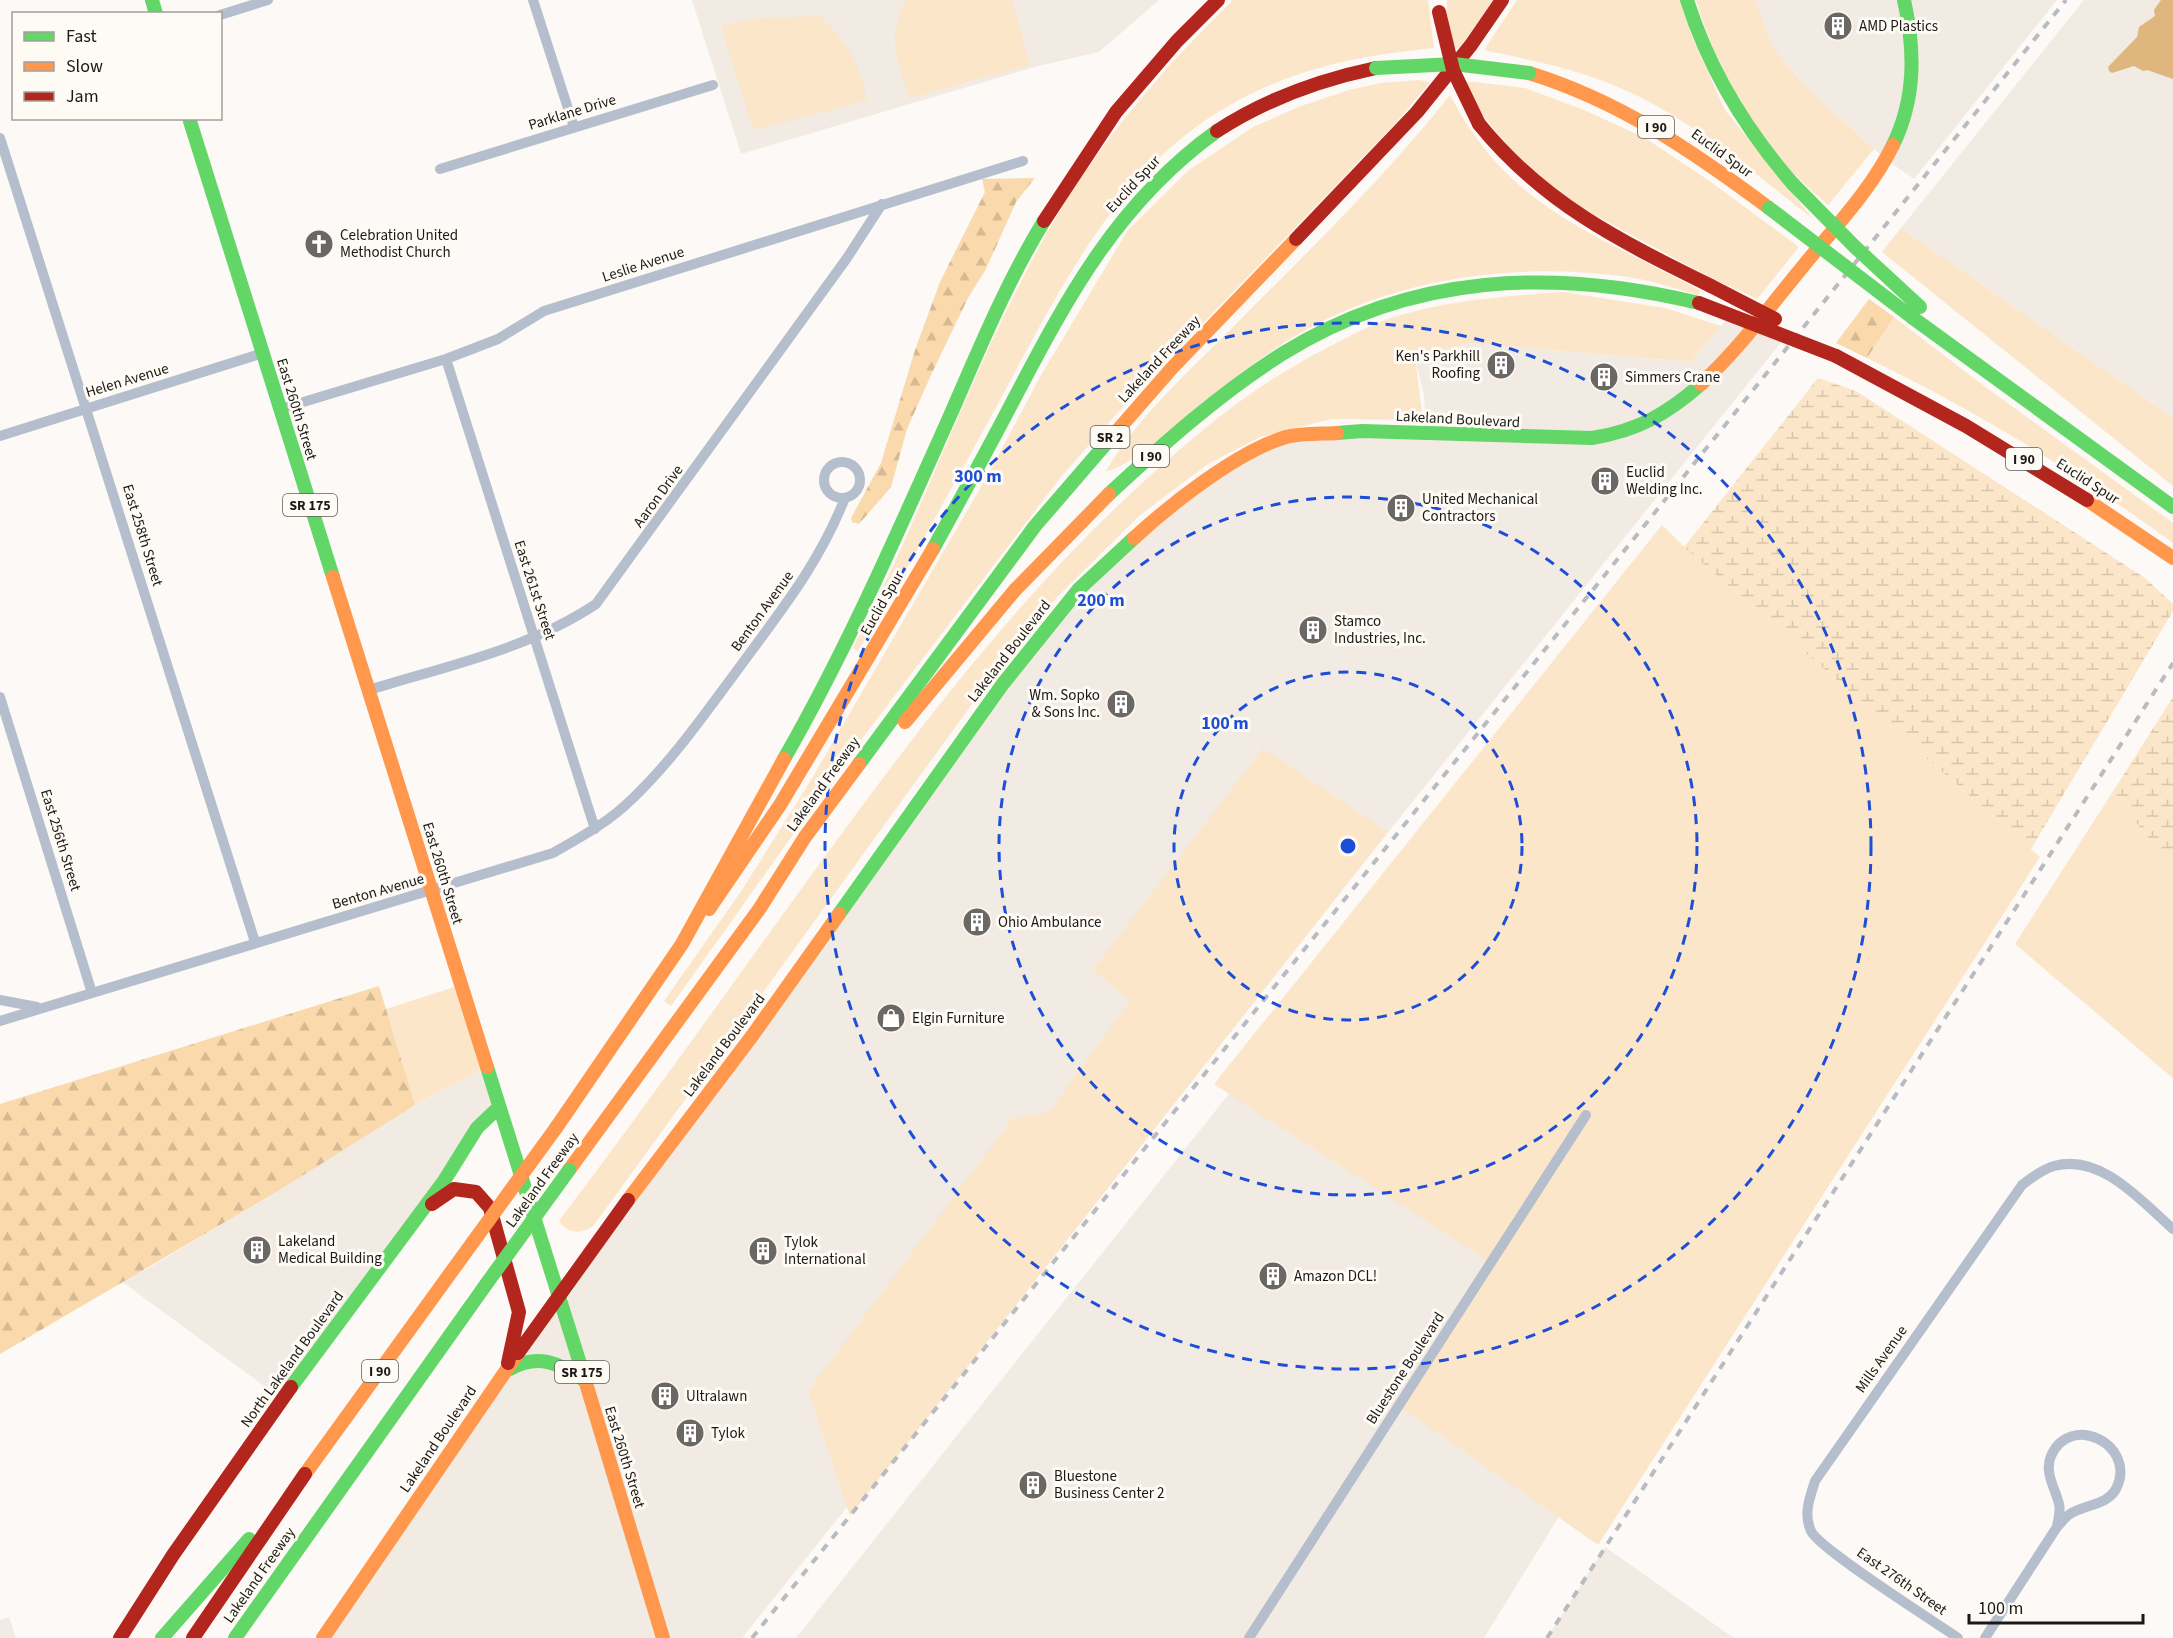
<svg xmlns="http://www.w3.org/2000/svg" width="2173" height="1638" viewBox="0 0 2173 1638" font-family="'Source Sans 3',sans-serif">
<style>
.built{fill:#f1ebe3}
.grass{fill:#fbe6c9}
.forest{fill:url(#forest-firs)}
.wetland{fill:url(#wetland-marsh)}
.water{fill:#dfb67e}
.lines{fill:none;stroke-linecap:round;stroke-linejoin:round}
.street{stroke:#b5becc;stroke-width:10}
.fast{stroke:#63d668;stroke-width:14}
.slow{stroke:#ff974d;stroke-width:14}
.jam{stroke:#b3261e;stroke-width:14}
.rail{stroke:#b8bbc0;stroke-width:4;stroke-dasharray:8 8;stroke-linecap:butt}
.fast-bridge{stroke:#63d668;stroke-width:14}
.slow-bridge{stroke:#ff974d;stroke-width:14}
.jam-bridge{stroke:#b3261e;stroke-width:14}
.ring{fill:none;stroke:#1d4ed8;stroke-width:3;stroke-dasharray:10 8}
.labels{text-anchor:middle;stroke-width:6;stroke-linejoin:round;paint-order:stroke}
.shield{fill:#fefaf4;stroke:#5f5c59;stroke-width:1.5}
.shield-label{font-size:14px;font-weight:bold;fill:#1b1917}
.poi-label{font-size:15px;fill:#1b1917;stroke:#fefaf4;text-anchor:start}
.street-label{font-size:15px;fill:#1b1917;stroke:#fefaf4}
.centre{fill:#1d4ed8;stroke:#fefaf4;stroke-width:3}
.ring-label{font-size:18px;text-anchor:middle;font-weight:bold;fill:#1d4ed8;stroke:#fefaf4;stroke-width:6;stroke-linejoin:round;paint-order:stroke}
</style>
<defs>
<pattern id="forest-firs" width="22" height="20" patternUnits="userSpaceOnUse" patternTransform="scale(1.5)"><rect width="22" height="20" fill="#fad9ad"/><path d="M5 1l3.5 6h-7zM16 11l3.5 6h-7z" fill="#d6ba94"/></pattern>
<pattern id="wetland-marsh" width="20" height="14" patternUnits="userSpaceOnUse" patternTransform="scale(1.5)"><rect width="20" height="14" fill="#fbe6c9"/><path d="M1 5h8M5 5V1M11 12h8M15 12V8" fill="none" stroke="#d7c5ac"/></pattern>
</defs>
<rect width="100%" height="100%" fill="#fcf9f6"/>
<!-- built -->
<path class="built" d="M 692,0 L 1159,0 L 1099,52 L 1038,66 L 741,154 Z
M 1756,0 L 2057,0 L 1914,179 L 1884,158 L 1804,85 L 1771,44 Z
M 2084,0 L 2173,0 L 2173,418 L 1901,228 Z
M 1731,314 L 1786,336 L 742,1638 L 323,1638 L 503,1374 L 1079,589 L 1160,514 L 1287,437 L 1426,434 L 1424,394 L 1414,357 L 1470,343 L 1691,362 Z
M 1586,645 L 1938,902 L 1484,1638 L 796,1638 Z
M 487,1067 L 496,1096 L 444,1181 L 282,1399 L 121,1281 L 147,1269 L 278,1191 L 385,1121 Z
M 1605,1547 L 1734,1638 L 1547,1638 Z
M 9,1617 L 16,1638 L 0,1638 L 0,1620 Z"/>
<!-- grass -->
<path class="grass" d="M 906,0 L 1012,0 L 1030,65 L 909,98 C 897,57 886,41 906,0 Z
M 1233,0 L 1428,0 L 1434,48 C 1357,56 1298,67 1230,105 C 1110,172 1051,308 988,422 C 946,499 903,576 858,651 L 853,648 C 924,512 972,366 1047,233 C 1097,145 1161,70 1233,0 Z
M 1447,0 L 1495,0 L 1459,48 L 1452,49 L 1446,19 Z
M 1517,0 L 1680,0 L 1693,39 L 1725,110 L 1813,219 C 1748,168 1681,110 1603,81 C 1565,66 1524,59 1484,50 Z
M 1696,0 L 1756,0 L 1771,44 L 1804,85 L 1874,149 L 1828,205 C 1814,192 1799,180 1787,167 C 1747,119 1713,60 1696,0 Z
M 820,16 C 849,44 859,61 867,101 L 753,130 L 721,26 L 759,18 Z
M 1419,80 L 1430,82 L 1395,124 L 1128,401 L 1060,478 L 854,749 L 671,1006 L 664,1001 L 742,890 L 811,780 L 989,473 L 1040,377 L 1128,230 L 1189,170 L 1253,127 L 1301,106 L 1349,90 L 1381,83 Z
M 1464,81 L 1525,88 L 1584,110 L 1645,138 L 1711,182 L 1799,247 L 1757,299 L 1711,278 L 1571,202 L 1526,169 L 1482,114 Z
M 1450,95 C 1510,210 1595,233 1701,291 L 1698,295 C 1675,289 1651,280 1628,277 C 1520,262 1406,276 1309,328 C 1274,347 1243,371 1212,396 C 1192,412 1128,470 1106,471 C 1138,417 1185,375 1229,331 C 1305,254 1383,180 1450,95 Z
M 1901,228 L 2173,418 L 2173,486 L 1882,252 Z
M 1563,292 L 1665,308 L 1721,326 L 1691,362 L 1470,343 L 1415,357 L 1422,413 L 1415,420 L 1331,419 L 1260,437 L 1208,464 L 1139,516 L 1057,597 L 983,689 L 594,1225 C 583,1235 567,1234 559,1221 C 639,1115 716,1007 794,899 C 900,753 1007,607 1140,485 C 1199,431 1253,386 1323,350 C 1346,338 1369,325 1394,317 C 1449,300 1506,296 1563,292 Z
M 1894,317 L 1984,386 L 2173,523 L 2173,543 C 2076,472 1975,410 1867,358 Z
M 1662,525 L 1684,547 L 2040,857 L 1598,1545 L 1399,1406 L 1491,1263 L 1214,1084 Z
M 1263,748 L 1388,832 L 850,1516 L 808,1391 L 1012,1119 L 1049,1112 L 1130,1001 L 1093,970 Z
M 2112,793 L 2173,868 L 2173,1078 L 2015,944 Z
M 461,985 L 487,1067 L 415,1105 L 386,1009 Z"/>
<!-- forest -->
<path class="forest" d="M 1035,178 L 1016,202 L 986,269 L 968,298 L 932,373 L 907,429 L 891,487 L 859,524 L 852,522 L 851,518 L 881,463 L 915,350 L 940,282 L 985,192 L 982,179 Z
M 1869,299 L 1894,317 L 1867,358 L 1836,343 Z
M 379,986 L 415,1105 L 278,1191 L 0,1354 L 0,1104 Z"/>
<!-- wetland -->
<path class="wetland" d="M 1818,378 L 1856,391 L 2145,578 L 2173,604 L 2173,611 L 2031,849 L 1684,547 Z
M 2173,697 L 2173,868 L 2112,793 Z"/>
<!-- water -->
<path class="water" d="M 2161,0 L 2173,0 L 2173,79 L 2147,70 L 2143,71 L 2134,66 L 2112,73 L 2109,71 L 2108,67 L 2137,37 L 2139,27 L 2155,16 L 2154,10 Z"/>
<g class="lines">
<!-- street -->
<path class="street" d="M 533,0 L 574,127
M 220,15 L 268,0
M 0,138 L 255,942
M 440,169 L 713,85
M 446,359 L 595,829
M 280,409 L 446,359 L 498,339 L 544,311 L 1023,161
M 0,436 L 263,353
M824 480a18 18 0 1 1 36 0a18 18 0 1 1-36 0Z
M 369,690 C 446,666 529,649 596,604 L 847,258 L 882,204
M 0,697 L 92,993
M 0,1000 L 37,1007
M 0,1021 L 553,853 C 581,837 609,822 632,799 C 672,761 703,716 736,672 C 779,613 818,566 845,498
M 1249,1638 L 1586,1115
M 1958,1638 C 1934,1621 1819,1549 1811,1531 C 1803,1514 1810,1497 1815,1481 L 2022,1185 C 2031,1178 2043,1169 2054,1166 C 2101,1153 2142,1202 2173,1229
M 1985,1638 L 2057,1527 C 2061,1523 2065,1517 2070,1514 C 2085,1504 2108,1506 2117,1487 C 2136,1444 2070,1412 2051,1456 C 2044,1472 2055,1488 2059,1504 C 2061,1511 2058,1520 2057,1527"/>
<!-- fast -->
<path class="fast" d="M 152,0 L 156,14
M 1687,0 C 1709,70 1745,129 1793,184
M 189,118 L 333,577
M 1893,145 C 1916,98 1915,50 1904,0
M 1913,318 L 2173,507
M 1337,433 L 1362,431 L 1592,438 C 1637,431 1667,414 1701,384
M 1109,494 C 1163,444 1219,394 1282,354 C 1412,273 1554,268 1699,303
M 933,549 C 960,500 987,451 1013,401 C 1068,296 1118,202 1217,131
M 784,759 C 847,649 897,534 949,418 C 978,352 1006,283 1044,221
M 859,764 L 1035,526 L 1110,439
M 839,914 L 1002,685 L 1079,589 L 1134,538
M 487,1067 L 582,1370
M 510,1369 C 538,1353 559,1363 584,1380
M 291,1387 L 444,1181 L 477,1128 L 499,1107
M 162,1638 L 249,1539
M 235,1638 L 487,1283"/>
<!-- slow -->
<path class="slow" d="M 1529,73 C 1620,101 1694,152 1769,208
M 1701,384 C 1738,350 1768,309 1800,270 C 1832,230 1870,192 1893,145
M 1110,439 L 1172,368 L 1296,239
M 2087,500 L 2173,558
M 1134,538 C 1171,504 1238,451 1286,437 C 1302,433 1321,434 1337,433
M 333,577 L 487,1067
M 905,722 L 1015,590 L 1109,494
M 709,909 L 780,805 L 933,549
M 556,1128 L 682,944 L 784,759
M 569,1170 L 760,908 L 805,837 L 859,764
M 628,1200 L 752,1036 L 839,914
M 582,1370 L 663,1638
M 305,1474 L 473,1242
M 323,1638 L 518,1353"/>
<!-- jam -->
<path class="jam" d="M 1479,124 C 1544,204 1620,241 1711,286
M 1217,131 C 1266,99 1319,80 1376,68
M 1044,221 L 1116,112 L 1177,41 L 1218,0
M 1296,239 L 1417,112 L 1471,45 L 1502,0
M 1836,356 L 1966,426 L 2087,500
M 432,1204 L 454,1189 L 476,1192 L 490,1208 L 519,1312 L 508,1363
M 518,1353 L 628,1200
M 120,1638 L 173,1555 L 291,1387
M 193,1638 L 305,1474"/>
<!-- rail -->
<path class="rail" d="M 752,1638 L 2066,0
M 1547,1638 L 2173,663"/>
<!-- fast-bridge -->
<path class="fast-bridge" d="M 1376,68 L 1454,64 L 1529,73
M 1793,184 L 1855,247 L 1920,307
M 1769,208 L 1913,318
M 487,1283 L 569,1170"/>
<!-- slow-bridge -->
<path class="slow-bridge" d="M 473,1242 L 556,1128"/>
<!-- jam-bridge -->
<path class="jam-bridge" d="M 1439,12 L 1453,70 L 1479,124
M 1711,286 L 1775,319
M 1699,303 L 1836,356"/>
</g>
<!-- distance rings -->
<g class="ring">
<circle cx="1348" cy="846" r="174"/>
<circle cx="1348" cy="846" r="349"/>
<circle cx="1348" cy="846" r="523"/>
</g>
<!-- icons -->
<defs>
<g id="building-disc" transform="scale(1.5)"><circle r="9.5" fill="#6a6765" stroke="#fefaf4"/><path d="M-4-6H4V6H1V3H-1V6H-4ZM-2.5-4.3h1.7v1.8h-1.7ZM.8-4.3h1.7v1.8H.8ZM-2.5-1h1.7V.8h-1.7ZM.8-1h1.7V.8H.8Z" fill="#fff"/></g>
<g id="church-disc" transform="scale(1.5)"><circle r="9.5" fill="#6a6765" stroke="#fefaf4"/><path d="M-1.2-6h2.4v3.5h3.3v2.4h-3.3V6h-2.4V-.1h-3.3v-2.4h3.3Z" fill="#fff"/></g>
<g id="shop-disc" transform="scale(1.5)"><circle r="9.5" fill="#6a6765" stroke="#fefaf4"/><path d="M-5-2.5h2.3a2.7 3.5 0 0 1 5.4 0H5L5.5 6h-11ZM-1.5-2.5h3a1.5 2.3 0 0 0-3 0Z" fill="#fff"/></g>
</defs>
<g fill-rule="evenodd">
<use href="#building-disc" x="1838" y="26"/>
<use href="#church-disc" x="319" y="244"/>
<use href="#building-disc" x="1501" y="365"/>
<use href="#building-disc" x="1604" y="377"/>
<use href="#building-disc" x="1605" y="481"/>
<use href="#building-disc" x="1401" y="508"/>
<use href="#building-disc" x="1313" y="630"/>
<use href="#building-disc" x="1121" y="704"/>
<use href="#building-disc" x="977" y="922"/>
<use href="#shop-disc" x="891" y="1018"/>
<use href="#building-disc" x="257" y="1250"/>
<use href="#building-disc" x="763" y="1251"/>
<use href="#building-disc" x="1273" y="1276"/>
<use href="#building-disc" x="665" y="1396"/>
<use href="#building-disc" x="690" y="1433"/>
<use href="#building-disc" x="1033" y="1485"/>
</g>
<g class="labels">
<!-- shield labels -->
<g class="shield">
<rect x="1638" y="116" width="36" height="22" rx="4.5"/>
<rect x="1090.5" y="426" width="39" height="22" rx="4.5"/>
<rect x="1133" y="445" width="36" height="22" rx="4.5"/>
<rect x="2006" y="448" width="36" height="22" rx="4.5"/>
<rect x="283" y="494" width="54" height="22" rx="4.5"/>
<rect x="362" y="1360" width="36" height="22" rx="4.5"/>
<rect x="555" y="1361" width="54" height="22" rx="4.5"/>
</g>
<g class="shield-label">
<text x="1656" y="132">I 90</text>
<text x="1110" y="442">SR 2</text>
<text x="1151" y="461">I 90</text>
<text x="2024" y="464">I 90</text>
<text x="310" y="510">SR 175</text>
<text x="380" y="1376">I 90</text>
<text x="582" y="1377">SR 175</text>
</g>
<!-- poi labels -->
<g class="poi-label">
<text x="1859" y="31">AMD Plastics</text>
<text x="340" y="240">Celebration United<tspan x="340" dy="17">Methodist Church</tspan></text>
<text x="1480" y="361" text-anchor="end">Ken's Parkhill<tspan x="1480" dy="17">Roofing</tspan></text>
<text x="1625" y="382">Simmers Crane</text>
<text x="1626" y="477">Euclid<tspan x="1626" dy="17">Welding Inc.</tspan></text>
<text x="1422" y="504">United Mechanical<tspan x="1422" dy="17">Contractors</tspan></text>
<text x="1334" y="626">Stamco<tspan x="1334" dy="17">Industries, Inc.</tspan></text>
<text x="1100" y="700" text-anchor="end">Wm. Sopko<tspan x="1100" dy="17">&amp; Sons Inc.</tspan></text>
<text x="998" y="927">Ohio Ambulance</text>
<text x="912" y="1023">Elgin Furniture</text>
<text x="278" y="1246">Lakeland<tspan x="278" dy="17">Medical Building</tspan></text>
<text x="784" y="1247">Tylok<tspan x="784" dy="17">International</tspan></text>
<text x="1294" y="1281">Amazon DCL!</text>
<text x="686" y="1401">Ultralawn</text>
<text x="711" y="1438">Tylok</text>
<text x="1054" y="1481">Bluestone<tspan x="1054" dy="17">Business Center 2</tspan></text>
</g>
<!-- street labels -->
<g class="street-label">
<text transform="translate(572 112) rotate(-17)" y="5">Parklane Drive</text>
<text transform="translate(1722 153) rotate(36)" y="5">Euclid Spur</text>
<text transform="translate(1133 184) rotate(-47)" y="5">Euclid Spur</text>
<text transform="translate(643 264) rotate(-18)" y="5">Leslie Avenue</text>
<text transform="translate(1159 359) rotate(-47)" y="5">Lakeland Freeway</text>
<text transform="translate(127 380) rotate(-17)" y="5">Helen Avenue</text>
<text transform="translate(297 409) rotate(73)" y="5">East 260th Street</text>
<text transform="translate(1458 419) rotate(3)" y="5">Lakeland Boulevard</text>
<text transform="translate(2088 481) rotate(33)" y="5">Euclid Spur</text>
<text transform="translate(658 496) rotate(-54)" y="5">Aaron Drive</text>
<text transform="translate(143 535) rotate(73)" y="5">East 258th Street</text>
<text transform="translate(535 590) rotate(72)" y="5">East 261st Street</text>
<text transform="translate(882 603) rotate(-60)" y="5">Euclid Spur</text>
<text transform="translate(762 611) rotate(-54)" y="5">Benton Avenue</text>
<text transform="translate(1009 651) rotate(-52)" y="5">Lakeland Boulevard</text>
<text transform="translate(823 784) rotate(-54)" y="5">Lakeland Freeway</text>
<text transform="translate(61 840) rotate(73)" y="5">East 256th Street</text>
<text transform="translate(443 873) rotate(73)" y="5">East 260th Street</text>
<text transform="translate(378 891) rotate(-16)" y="5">Benton Avenue</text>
<text transform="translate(724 1045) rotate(-53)" y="5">Lakeland Boulevard</text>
<text transform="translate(542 1180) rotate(-54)" y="5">Lakeland Freeway</text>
<text transform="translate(292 1359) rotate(-54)" y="5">North Lakeland Boulevard</text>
<text transform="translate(1881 1359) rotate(-55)" y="5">Mills Avenue</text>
<text transform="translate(1405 1368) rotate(-57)" y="5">Bluestone Boulevard</text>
<text transform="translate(438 1439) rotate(-56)" y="5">Lakeland Boulevard</text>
<text transform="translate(625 1457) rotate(73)" y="5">East 260th Street</text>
<text transform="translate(259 1575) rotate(-55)" y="5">Lakeland Freeway</text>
<text transform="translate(1902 1581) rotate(35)" y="5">East 276th Street</text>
</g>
</g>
<circle cx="1348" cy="846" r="9" class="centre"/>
<g class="ring-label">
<text x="978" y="482">300 m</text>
<text x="1101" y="606">200 m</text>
<text x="1225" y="729">100 m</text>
</g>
<!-- legend -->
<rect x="12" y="12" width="210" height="108" fill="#fefaf4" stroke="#a3a09c" stroke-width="1.5"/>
<rect x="24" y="32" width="30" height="9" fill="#63d668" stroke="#a3a09c" stroke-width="1.5"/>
<text x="66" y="42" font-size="18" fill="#1b1917">Fast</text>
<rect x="24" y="62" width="30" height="9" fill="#ff974d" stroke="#a3a09c" stroke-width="1.5"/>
<text x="66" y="72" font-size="18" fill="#1b1917">Slow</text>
<rect x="24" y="92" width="30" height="9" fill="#b3261e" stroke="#a3a09c" stroke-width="1.5"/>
<text x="66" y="102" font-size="18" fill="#1b1917">Jam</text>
<!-- scale -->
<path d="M1969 1614v9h174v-9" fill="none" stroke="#1b1917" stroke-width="3"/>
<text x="1978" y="1614" font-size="18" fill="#1b1917" stroke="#fefaf4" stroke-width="4.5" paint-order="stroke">100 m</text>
</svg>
